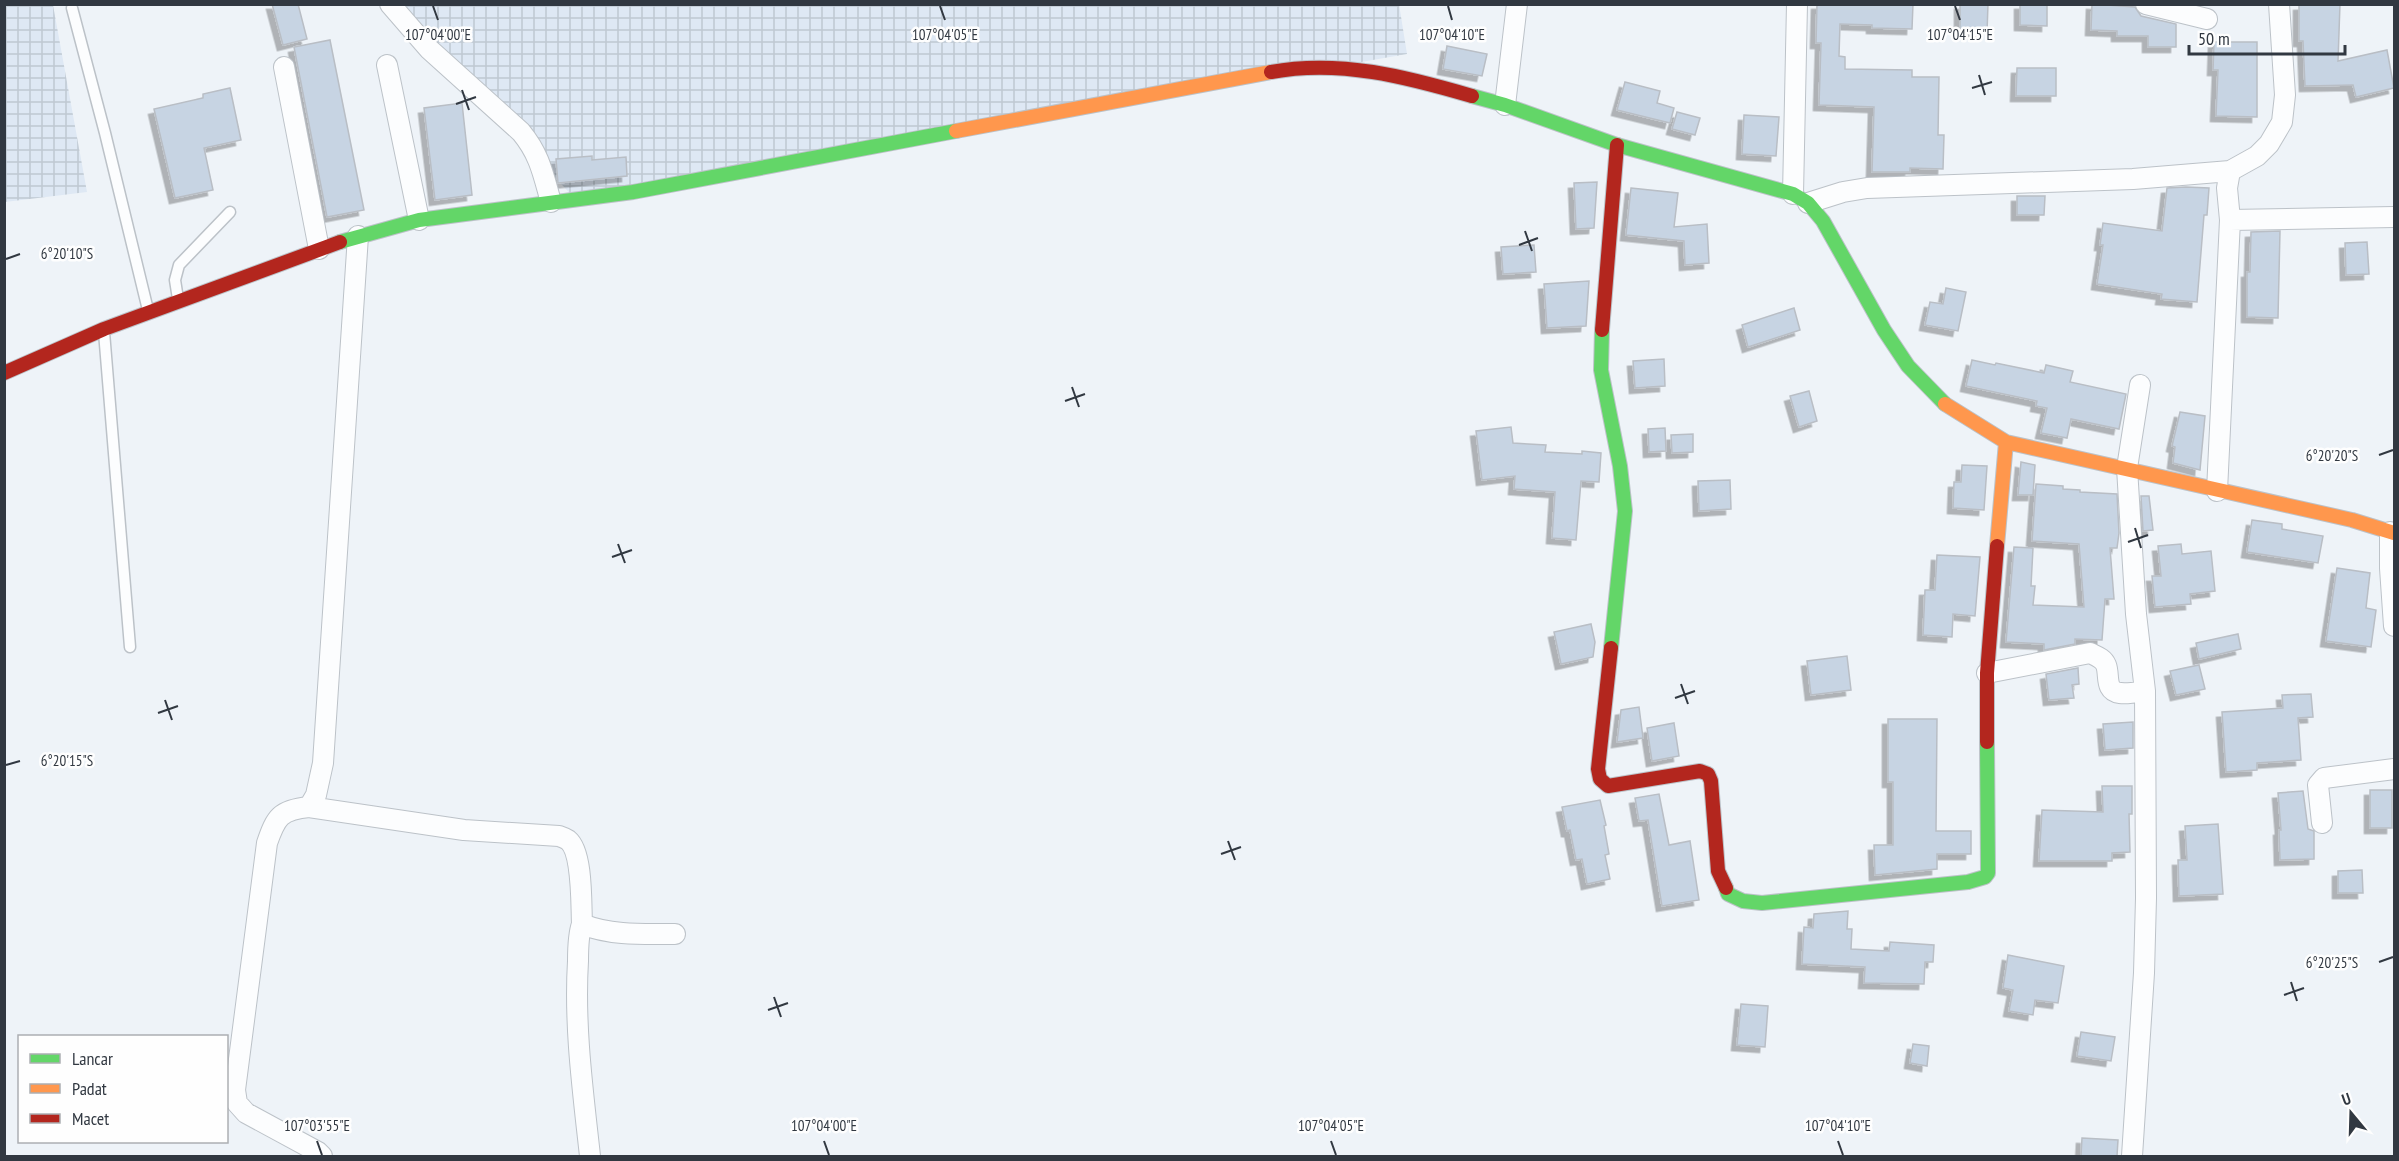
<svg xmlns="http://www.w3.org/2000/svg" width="2399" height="1161" viewBox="0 0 2399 1161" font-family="'PT Sans Narrow',sans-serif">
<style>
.industrial{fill:url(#industrial-grid)}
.building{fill:#c7d4e3;stroke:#b9bec5;stroke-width:1.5;filter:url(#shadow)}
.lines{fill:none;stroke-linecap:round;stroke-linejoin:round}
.lane-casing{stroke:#bcc2c8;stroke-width:13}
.street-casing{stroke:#bcc2c8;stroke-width:22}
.fast-casing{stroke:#bcc2c8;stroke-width:16}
.slow-casing{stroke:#bcc2c8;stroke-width:16}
.jam-casing{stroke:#bcc2c8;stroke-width:16}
.lane{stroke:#fcfdfe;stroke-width:10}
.street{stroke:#fcfdfe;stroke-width:20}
.fast{stroke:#63d668;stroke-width:14}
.slow{stroke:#ff974d;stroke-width:14}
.jam{stroke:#b3261e;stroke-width:14}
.ticks{fill:none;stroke:#313841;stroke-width:2}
.ticks-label{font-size:15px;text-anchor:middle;fill:#313841;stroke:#fefefe;stroke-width:5;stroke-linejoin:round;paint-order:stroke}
</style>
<defs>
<pattern id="industrial-grid" width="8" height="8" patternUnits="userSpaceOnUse" patternTransform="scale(1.5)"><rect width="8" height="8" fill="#dee8f4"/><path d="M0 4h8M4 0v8" fill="none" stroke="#bfc8d2"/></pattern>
<filter id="shadow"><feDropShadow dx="-5.5" dy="5.5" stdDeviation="0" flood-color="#0004"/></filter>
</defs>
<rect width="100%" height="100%" fill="#eef3f8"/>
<!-- industrial -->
<path class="industrial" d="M 1399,4 L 1407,54 L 576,200 L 420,31 L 405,5 Z
M 4,5 L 53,5 L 87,192 L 5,202 Z"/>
<!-- building -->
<path class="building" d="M 272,4 L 298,4 L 307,39 L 283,45 Z
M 1817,4 L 1913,4 L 1912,29 L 1872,28 L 1872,25 L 1840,24 L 1839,56 L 1845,57 L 1845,69 L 1912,70 L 1912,77 L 1939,77 L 1938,135 L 1944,135 L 1943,169 L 1910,168 L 1910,172 L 1872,172 L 1874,107 L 1819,105 L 1821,43 L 1816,43 Z
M 1960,4 L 1988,4 L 1987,33 L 1960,32 Z
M 2020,4 L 2047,4 L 2047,26 L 2020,25 Z
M 2092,4 L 2135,7 L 2141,16 L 2176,24 L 2176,47 L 2148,47 L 2148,36 L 2117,36 L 2117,31 L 2091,30 Z
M 2340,4 L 2338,61 L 2387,50 L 2394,88 L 2356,97 L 2353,85 L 2305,86 L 2303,41 L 2299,41 L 2299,5 Z
M 330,40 L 364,210 L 327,217 L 294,47 Z
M 2214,42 L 2257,42 L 2257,117 L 2216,116 L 2218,70 L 2213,70 Z
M 1447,46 L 1487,54 L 1482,76 L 1443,69 Z
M 2017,68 L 2056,68 L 2056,96 L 2016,96 Z
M 1625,82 L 1660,91 L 1657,103 L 1674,108 L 1670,123 L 1617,110 Z
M 230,88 L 241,140 L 204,148 L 213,190 L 175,198 L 154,109 L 203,98 L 203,94 Z
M 462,103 L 472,195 L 435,200 L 424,108 Z
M 1677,112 L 1700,118 L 1695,135 L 1672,129 Z
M 1744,115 L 1779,117 L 1776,156 L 1742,154 Z
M 592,156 L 592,160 L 626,157 L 627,176 L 558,183 L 556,159 Z
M 1597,182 L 1594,228 L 1576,229 L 1574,183 Z
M 2186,187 L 2209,188 L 2207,215 L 2204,215 L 2197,302 L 2161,299 L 2162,294 L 2097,284 L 2103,245 L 2100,245 L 2103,223 L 2162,231 L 2167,188 Z
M 1631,188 L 1678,193 L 1674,227 L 1707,224 L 1709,263 L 1685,265 L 1684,241 L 1626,235 Z
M 2017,196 L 2045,196 L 2044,215 L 2017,215 Z
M 2280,231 L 2278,318 L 2247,317 L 2247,272 L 2250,272 L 2251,232 Z
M 2367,242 L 2369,274 L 2346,275 L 2345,243 Z
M 1534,245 L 1536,272 L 1503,274 L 1501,247 Z
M 1589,281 L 1586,326 L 1547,328 L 1544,284 Z
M 1946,288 L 1966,292 L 1958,331 L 1925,325 L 1930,302 L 1943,304 Z
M 1794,308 L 1800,330 L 1748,347 L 1742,325 Z
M 1664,359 L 1665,386 L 1635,388 L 1633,361 Z
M 1972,360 L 1995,365 L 1996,363 L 2044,373 L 2046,365 L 2073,371 L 2070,382 L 2126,394 L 2119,429 L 2071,419 L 2067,438 L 2041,433 L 2047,408 L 2036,406 L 2037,401 L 1966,386 Z
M 1809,391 L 1817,421 L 1799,427 L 1790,396 Z
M 2180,412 L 2205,416 L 2200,470 L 2173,463 L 2175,447 L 2172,446 Z
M 1511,427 L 1513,443 L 1546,445 L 1545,452 L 1582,454 L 1582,451 L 1601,453 L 1599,482 L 1581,481 L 1576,540 L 1552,538 L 1555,492 L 1514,489 L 1515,476 L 1482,480 L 1476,431 Z
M 1665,428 L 1666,451 L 1649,452 L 1648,429 Z
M 1693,434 L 1693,452 L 1672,453 L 1671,435 Z
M 2021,462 L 2035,465 L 2033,495 L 2018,495 Z
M 1962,465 L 1987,466 L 1984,510 L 1953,508 L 1954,482 L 1961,482 Z
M 1730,480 L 1731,509 L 1699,511 L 1698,481 Z
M 2036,484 L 2063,486 L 2063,489 L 2080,490 L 2080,492 L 2117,494 L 2119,533 L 2117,548 L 2110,548 L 2114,599 L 2105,599 L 2102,640 L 2075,639 L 2075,644 L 2044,650 L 2044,644 L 2006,642 L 2014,547 L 2033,548 L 2031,586 L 2035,586 L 2033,605 L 2084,607 L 2079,544 L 2032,541 Z
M 2141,496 L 2149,496 L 2153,530 L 2143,531 Z
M 2252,520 L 2282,524 L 2282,529 L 2323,536 L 2318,563 L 2247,552 Z
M 2181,544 L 2182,554 L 2211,551 L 2215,591 L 2190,594 L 2191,604 L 2155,607 L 2152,576 L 2161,576 L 2158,546 Z
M 1937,555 L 1980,557 L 1975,616 L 1953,614 L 1952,637 L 1923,635 L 1925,590 L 1935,590 Z
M 2337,568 L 2370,573 L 2366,608 L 2376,610 L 2371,647 L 2326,641 Z
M 1591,624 L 1595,642 L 1593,657 L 1561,664 L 1554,632 Z
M 2238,634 L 2241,649 L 2199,659 L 2196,643 Z
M 1847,656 L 1851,690 L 1811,695 L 1807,661 Z
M 2199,665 L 2205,689 L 2176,695 L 2170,671 Z
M 2078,668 L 2079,684 L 2072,685 L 2074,698 L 2049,700 L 2046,674 Z
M 2311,694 L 2313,717 L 2298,718 L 2301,760 L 2257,763 L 2257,770 L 2226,772 L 2222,712 L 2283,708 L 2282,695 Z
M 1639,707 L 1643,738 L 1617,742 L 1621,710 Z
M 1888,719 L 1937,719 L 1936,831 L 1971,831 L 1971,854 L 1937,854 L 1937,869 L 1875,875 L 1874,845 L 1893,845 L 1893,782 L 1888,782 Z
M 2133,722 L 2133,748 L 2105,750 L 2103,724 Z
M 1674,723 L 1679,756 L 1652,761 L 1647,728 Z
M 2102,786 L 2132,786 L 2132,814 L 2129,814 L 2130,852 L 2112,853 L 2112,861 L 2039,861 L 2042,810 L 2103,812 Z
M 2370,790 L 2392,790 L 2392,828 L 2370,828 Z
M 2303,791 L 2308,829 L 2314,831 L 2314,859 L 2280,860 L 2279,830 L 2281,830 L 2278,793 Z
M 1659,794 L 1669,845 L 1690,841 L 1699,900 L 1662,906 L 1648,820 L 1639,821 L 1635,798 Z
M 1600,800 L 1606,825 L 1604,826 L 1609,854 L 1605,855 L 1610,879 L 1587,884 L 1582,859 L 1576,860 L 1570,830 L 1567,831 L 1562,807 Z
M 2218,824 L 2223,894 L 2179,896 L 2178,860 L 2187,860 L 2185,826 Z
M 2362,870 L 2363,893 L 2338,893 L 2338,871 Z
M 1848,911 L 1847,929 L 1852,929 L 1851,949 L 1889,951 L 1890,942 L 1934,945 L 1933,962 L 1925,962 L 1924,984 L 1864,983 L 1865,967 L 1802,964 L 1804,927 L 1813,928 L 1814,914 Z
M 2008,955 L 2064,966 L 2058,1003 L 2035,1000 L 2033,1015 L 2009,1011 L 2013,990 L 2003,988 Z
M 1741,1004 L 1768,1006 L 1765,1047 L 1737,1045 Z
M 2081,1032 L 2115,1037 L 2111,1061 L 2077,1056 Z
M 1913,1044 L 1929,1046 L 1927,1066 L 1910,1063 Z
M 2082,1138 L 2118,1140 L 2117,1156 L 2081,1156 Z"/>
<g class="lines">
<!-- lane casing -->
<g class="lane-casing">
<path id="lane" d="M 72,8 L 105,133 L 148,310
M 178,299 L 175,280 L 179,265 L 230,212
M 104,332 L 130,647"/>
</g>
<!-- street casing -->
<g class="street-casing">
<path id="street" d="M 390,4 L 429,49 L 521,132 C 540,155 543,174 551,202
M 2146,4 L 2207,19
M 387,65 L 419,220
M 284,67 L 319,249
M 1505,105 L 1517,4
M 1793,194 L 1797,4
M 1808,203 L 1843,192 L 1867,188 L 2133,179 L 2230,171
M 2230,220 L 2394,217
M 2217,491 L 2230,220 L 2227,188 L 2230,171 L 2257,156 L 2269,144 L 2282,122 L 2285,95 L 2279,4
M 2390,532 L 2390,568 L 2394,626
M 1987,673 L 2090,653 C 2096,656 2103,658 2106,665 C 2110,675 2104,691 2120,693 C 2128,694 2138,692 2145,691
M 309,807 L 464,830 L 559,836 C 562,837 565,838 568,840 C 583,852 581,905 582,924 C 611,936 645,934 675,934
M 2322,823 L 2318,785 L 2324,778 L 2394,769
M 582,924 C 578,935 578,949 578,961 C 574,1026 583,1092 590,1156
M 322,1156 L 318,1152 L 246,1113 L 237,1103 L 235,1090 L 267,843 C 276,817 280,810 309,807 L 316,795 L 323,763 L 358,236
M 2132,1156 L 2144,973 L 2146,898 L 2145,691 L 2136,614 L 2127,468 L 2140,385"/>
</g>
<!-- fast casing -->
<g class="fast-casing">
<path id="fast" d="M 1472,96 L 1505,105 L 1617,145 L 1793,194 L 1808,203 L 1823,221 L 1884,330 L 1908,366 L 1945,404
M 340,242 L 419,220 L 633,192 L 956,131
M 1602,330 L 1601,370 L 1620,466 L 1625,511 L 1611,648
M 1726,888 L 1728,894 L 1743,901 L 1762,903 L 1968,882 L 1985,877 L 1988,873 L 1987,742"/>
</g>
<!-- slow casing -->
<g class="slow-casing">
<path id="slow" d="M 956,131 L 1271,72
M 1945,404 L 2006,442 L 2352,520 L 2394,533
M 1997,546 L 2006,442"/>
</g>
<!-- jam casing -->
<g class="jam-casing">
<path id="jam" d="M 1271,72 C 1339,59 1407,77 1472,96
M 1602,330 L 1617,145
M 4,373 L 104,329 L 340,242
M 1611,648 L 1598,769 L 1600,779 L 1608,786 L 1700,771 L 1708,774 L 1711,781 L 1718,871 L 1726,888
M 1987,742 L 1987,673 L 1997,546"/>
</g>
<!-- lane -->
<use href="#lane" class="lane"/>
<!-- street -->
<use href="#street" class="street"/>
<!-- fast -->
<use href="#fast" class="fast"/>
<!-- slow -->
<use href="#slow" class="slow"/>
<!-- jam -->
<use href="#jam" class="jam"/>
</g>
<!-- ticks -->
<path class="ticks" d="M 433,6 L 438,20M 940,6 L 945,20M 1448,6 L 1452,20M 1955,6 L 1960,20M 1979,75 L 1985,95M 1972,88 L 1992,82M 462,90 L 469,110M 456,104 L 476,97M 1525,231 L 1532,251M 1519,245 L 1538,238M 6,259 L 20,254M 1072,387 L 1079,407M 1065,401 L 1085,394M 2379,455 L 2393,450M 2135,528 L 2141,548M 2128,542 L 2148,535M 618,544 L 625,563M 612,557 L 632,550M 1681,684 L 1688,704M 1675,698 L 1695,691M 165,700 L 172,720M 158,713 L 178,706M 6,765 L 20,761M 1228,841 L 1235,860M 1221,854 L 1241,847M 2379,962 L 2393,957M 2291,982 L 2297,1001M 2284,995 L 2304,988M 774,997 L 781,1017M 768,1010 L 788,1003M 317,1141 L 322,1155M 824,1141 L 829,1155M 1331,1141 L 1336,1155M 1838,1141 L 1843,1155"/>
<g class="ticks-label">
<text x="438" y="40">107°04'00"E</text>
<text x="945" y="40">107°04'05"E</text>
<text x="1452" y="40">107°04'10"E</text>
<text x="1960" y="40">107°04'15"E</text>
<text x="67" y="259">6°20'10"S</text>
<text x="2332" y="461">6°20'20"S</text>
<text x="67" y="766">6°20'15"S</text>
<text x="2332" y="968">6°20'25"S</text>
<text x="317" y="1131">107°03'55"E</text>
<text x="824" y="1131">107°04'00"E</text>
<text x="1331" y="1131">107°04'05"E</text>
<text x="1838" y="1131">107°04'10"E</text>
</g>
<!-- border -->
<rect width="2399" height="1161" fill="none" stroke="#313841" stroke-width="12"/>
<!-- legend -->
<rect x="18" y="1035" width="210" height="108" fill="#fefefe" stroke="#acafb2" stroke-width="1.5"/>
<rect x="30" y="1054" width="30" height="9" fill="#63d668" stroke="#acafb2" stroke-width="1.5"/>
<text x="72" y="1065" font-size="18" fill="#313841">Lancar</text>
<rect x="30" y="1084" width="30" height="9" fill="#ff974d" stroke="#acafb2" stroke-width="1.5"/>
<text x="72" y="1095" font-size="18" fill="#313841">Padat</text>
<rect x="30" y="1114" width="30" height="9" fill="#b3261e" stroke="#acafb2" stroke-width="1.5"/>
<text x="72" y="1125" font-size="18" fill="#313841">Macet</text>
<!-- north arrow -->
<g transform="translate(2351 1113) rotate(341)" stroke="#fefefe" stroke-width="4.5" paint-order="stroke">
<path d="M0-4.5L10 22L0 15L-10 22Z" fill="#313841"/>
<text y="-9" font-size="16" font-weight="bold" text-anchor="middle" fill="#313841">U</text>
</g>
<!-- scale -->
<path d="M2189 45v9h156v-9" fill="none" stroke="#313841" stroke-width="3"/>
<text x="2198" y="45" font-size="18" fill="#313841" stroke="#fefefe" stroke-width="4.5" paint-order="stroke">50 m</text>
</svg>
